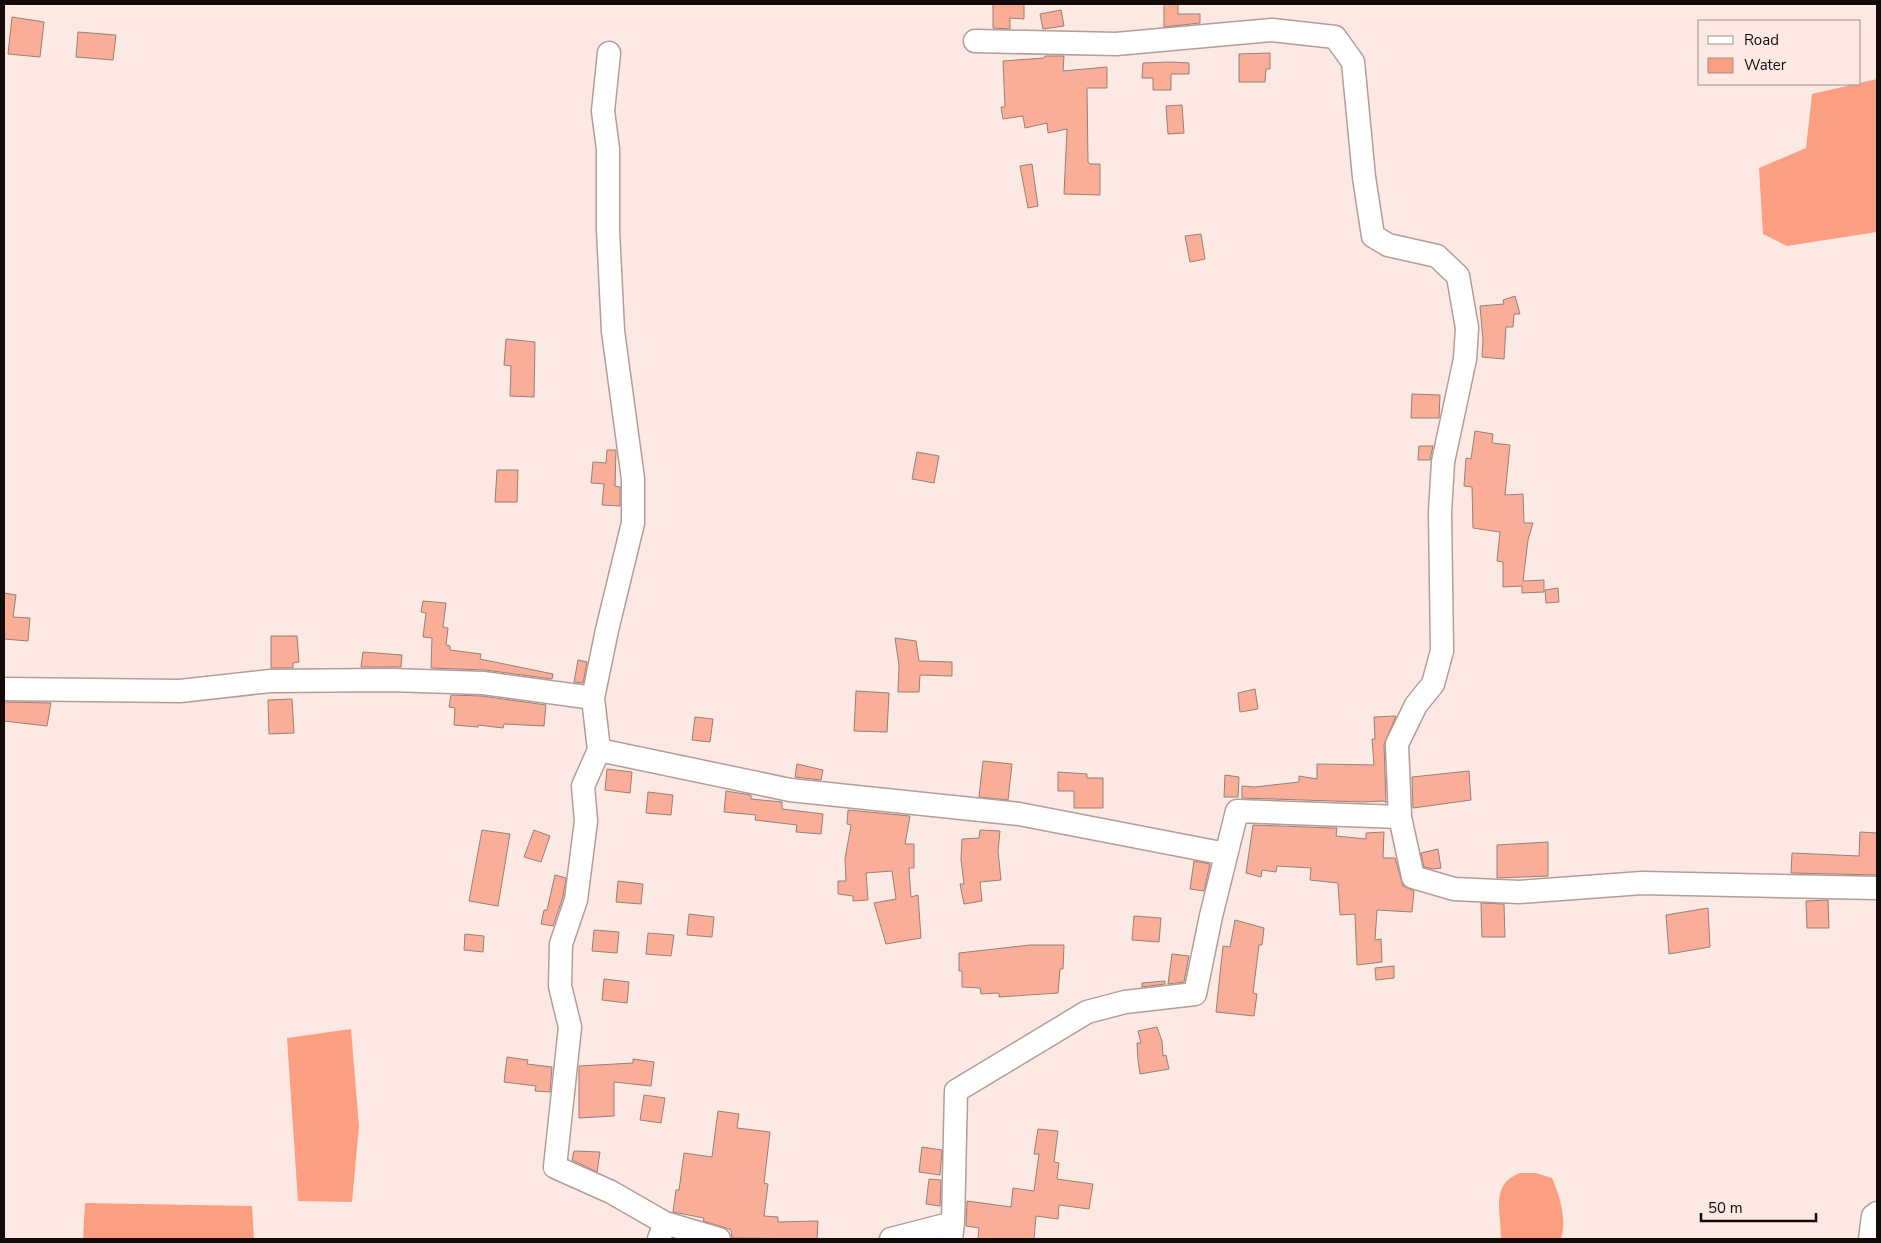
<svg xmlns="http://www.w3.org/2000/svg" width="1881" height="1243" viewBox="0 0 1881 1243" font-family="'Nunito Sans',sans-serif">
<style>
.water{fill:#fc9e82}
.building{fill:#faad97;stroke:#96807a}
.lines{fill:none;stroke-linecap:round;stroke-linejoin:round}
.minor-casing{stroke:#b49d96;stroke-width:25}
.minor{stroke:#fff;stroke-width:22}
</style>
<rect width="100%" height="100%" fill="#fce9e3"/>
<!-- water -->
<path class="water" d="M 1877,79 L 1877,232 L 1787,246 L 1763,234 L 1759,168 L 1806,148 L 1812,94 Z
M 351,1029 L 359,1126 L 352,1202 L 298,1201 L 287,1038 Z
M 1520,1173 L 1536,1173 L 1552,1178 C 1560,1196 1567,1220 1561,1239 L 1501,1239 C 1501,1212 1490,1184 1520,1173 Z
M 85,1203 L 252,1206 L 254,1239 L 83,1239 Z"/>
<!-- building -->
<path class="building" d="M 993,4 L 1024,4 L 1024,19 L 1010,18 L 1010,29 L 993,28 Z
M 1164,4 L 1178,4 L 1178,14 L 1200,14 L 1200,23 L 1164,27 Z
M 1061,10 L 1064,26 L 1043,29 L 1040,14 Z
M 12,17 L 44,22 L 40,57 L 8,54 Z
M 78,32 L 116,35 L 113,60 L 76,57 Z
M 1270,53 L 1270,69 L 1266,69 L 1265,82 L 1239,82 L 1239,54 Z
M 1045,56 L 1064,56 L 1063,71 L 1107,67 L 1107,88 L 1087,88 L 1088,162 L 1090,164 L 1100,164 L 1100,195 L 1064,194 L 1067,129 L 1048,133 L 1047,123 L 1025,128 L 1023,116 L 1003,119 L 1001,107 L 1005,107 L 1003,61 L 1044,58 Z
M 1171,62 L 1189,63 L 1189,74 L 1171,74 L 1171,90 L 1153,90 L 1153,78 L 1142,78 L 1143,63 Z
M 1182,105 L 1184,133 L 1168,134 L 1166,106 Z
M 1032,164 L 1038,206 L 1028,208 L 1020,166 Z
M 1201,234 L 1205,259 L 1190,262 L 1185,236 Z
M 1515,296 L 1520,314 L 1514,314 L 1513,327 L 1506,327 L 1504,359 L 1482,357 L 1483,340 L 1480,306 L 1504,304 L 1503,300 Z
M 506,339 L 535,342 L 534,397 L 510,396 L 511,366 L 504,365 Z
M 1412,394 L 1440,395 L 1439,418 L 1411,418 Z
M 1475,431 L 1493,434 L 1492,443 L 1510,445 L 1505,495 L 1523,494 L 1524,523 L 1533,523 L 1528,540 L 1523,581 L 1544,580 L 1544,592 L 1522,593 L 1522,586 L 1503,587 L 1503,562 L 1497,561 L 1500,532 L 1473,528 L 1472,487 L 1464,486 L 1466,458 L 1471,459 Z
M 1419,446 L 1433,446 L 1430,460 L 1418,460 Z
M 607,450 L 616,450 L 615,486 L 620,487 L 620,506 L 602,505 L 604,484 L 591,483 L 593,462 L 606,463 Z
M 917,452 L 939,456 L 934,483 L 912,479 Z
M 497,470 L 518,470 L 517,502 L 495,502 Z
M 1558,588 L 1559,602 L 1546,603 L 1545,590 Z
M 4,593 L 16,595 L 13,617 L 30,618 L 28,641 L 4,639 Z
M 423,601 L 446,603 L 443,627 L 448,628 L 446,645 L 450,646 L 450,650 L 481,654 L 480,659 L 553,674 L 552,679 L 485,670 L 431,668 L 432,638 L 423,637 L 426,613 L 421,612 Z
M 271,636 L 297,636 L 299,662 L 293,663 L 293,668 L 271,668 Z
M 895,638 L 916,641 L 919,661 L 952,662 L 952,676 L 920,675 L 919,692 L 898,692 L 899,665 Z
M 363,652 L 402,655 L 401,667 L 361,667 Z
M 578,660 L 587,662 L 583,683 L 574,682 Z
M 1255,689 L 1258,709 L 1240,712 L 1238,693 Z
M 856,691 L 889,693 L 887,732 L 854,731 Z
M 451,695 L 482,696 L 546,705 L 544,726 L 504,724 L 503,728 L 478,725 L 478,727 L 454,725 L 455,708 L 449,707 Z
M 292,699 L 294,733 L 269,734 L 268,700 Z
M 4,702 L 51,703 L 47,726 L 4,721 Z
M 1396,716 L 1384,744 L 1386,803 L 1384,801 L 1362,802 L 1242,798 L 1242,786 L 1255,787 L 1299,782 L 1299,776 L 1317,779 L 1317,764 L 1374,765 L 1372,739 L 1375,739 L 1374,717 Z
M 695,717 L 713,719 L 710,742 L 692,740 Z
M 983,761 L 1012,764 L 1008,800 L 979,797 Z
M 797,764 L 823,770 L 821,780 L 795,777 Z
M 607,769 L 632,772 L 630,793 L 605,790 Z
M 1469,771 L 1471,800 L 1413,808 L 1412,777 Z
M 1058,772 L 1087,774 L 1087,778 L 1103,778 L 1103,808 L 1074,808 L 1074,791 L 1058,791 Z
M 1225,775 L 1239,777 L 1238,797 L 1224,797 Z
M 726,791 L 751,795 L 751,799 L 782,802 L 782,809 L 823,814 L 821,834 L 796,832 L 797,825 L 755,820 L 756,815 L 724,812 Z
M 648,792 L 673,795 L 671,815 L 646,813 Z
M 848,810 L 910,816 L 905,844 L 914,844 L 914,868 L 909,868 L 911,897 L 918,895 L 921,938 L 886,944 L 874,903 L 896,899 L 892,871 L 866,873 L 868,900 L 853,901 L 853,896 L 838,894 L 838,881 L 846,881 L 845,859 L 851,825 L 847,824 Z
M 1253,825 L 1333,828 L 1337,828 L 1336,836 L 1366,839 L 1366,833 L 1384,832 L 1383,858 L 1395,858 L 1403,886 L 1414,891 L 1412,912 L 1377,910 L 1375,940 L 1381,939 L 1382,962 L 1357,965 L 1355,914 L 1340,915 L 1338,883 L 1310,880 L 1311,868 L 1277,866 L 1276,872 L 1262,870 L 1261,877 L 1246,873 Z
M 482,830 L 510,834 L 498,906 L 469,901 Z
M 534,830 L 550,836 L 541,862 L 524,857 Z
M 980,830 L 1000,831 L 998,851 L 1001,880 L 980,882 L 982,901 L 964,904 L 960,884 L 964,884 L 961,860 L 962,839 L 979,838 Z
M 1860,832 L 1877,833 L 1877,875 L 1791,873 L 1792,853 L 1859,856 Z
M 1548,842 L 1548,876 L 1497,878 L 1497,845 Z
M 1438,849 L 1441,868 L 1434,869 L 1424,867 L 1421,853 Z
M 1194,861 L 1210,864 L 1204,891 L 1190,889 Z
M 555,875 L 566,878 L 563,897 L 553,926 L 541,924 L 544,910 L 547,910 Z
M 618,881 L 643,884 L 641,904 L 616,902 Z
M 1828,900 L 1829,928 L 1807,928 L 1806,901 Z
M 1481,903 L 1504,904 L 1505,937 L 1482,937 Z
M 1708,908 L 1710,947 L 1669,954 L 1666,915 Z
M 689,914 L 714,917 L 712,937 L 687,935 Z
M 1134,916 L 1161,918 L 1159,942 L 1132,940 Z
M 1235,920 L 1264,928 L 1262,945 L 1259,945 L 1253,993 L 1257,994 L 1254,1016 L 1216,1012 L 1223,946 L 1230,947 Z
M 594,930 L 619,932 L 617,953 L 592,951 Z
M 648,933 L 674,935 L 671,956 L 646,954 Z
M 465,934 L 484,936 L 483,952 L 464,950 Z
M 1030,945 L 1064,945 L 1063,969 L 1060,969 L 1058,993 L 999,997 L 999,993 L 981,994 L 980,988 L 962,987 L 962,971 L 959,971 L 959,953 Z
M 1172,954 L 1189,956 L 1184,982 L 1168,984 Z
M 1394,966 L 1394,978 L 1376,980 L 1375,968 Z
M 604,979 L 629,982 L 627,1003 L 602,1000 Z
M 1165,981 L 1165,984 L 1142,987 L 1142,983 Z
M 1157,1027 L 1162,1041 L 1163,1056 L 1166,1055 L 1169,1069 L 1140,1074 L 1138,1060 L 1137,1043 L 1141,1043 L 1138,1031 Z
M 507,1057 L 528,1060 L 527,1064 L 552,1067 L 550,1092 L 535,1091 L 536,1086 L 504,1082 Z
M 633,1059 L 654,1062 L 651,1086 L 614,1082 L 614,1116 L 579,1118 L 579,1066 L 633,1063 Z
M 644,1095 L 665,1098 L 661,1123 L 640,1120 Z
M 718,1111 L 739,1114 L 737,1128 L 770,1132 L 764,1183 L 768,1184 L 764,1216 L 778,1217 L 778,1222 L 818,1221 L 817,1239 L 732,1238 L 731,1230 L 723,1227 L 703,1221 L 704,1218 L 673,1212 L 676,1190 L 679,1190 L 684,1153 L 712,1157 Z
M 1038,1129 L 1058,1131 L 1054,1162 L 1059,1163 L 1057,1179 L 1093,1184 L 1089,1209 L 1059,1205 L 1058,1219 L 1036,1216 L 1034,1239 L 978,1239 L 979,1228 L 966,1226 L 967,1201 L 1011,1207 L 1013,1188 L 1034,1191 L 1039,1154 L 1034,1154 Z
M 922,1147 L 942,1150 L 940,1175 L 919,1172 Z
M 574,1151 L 600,1152 L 597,1172 L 572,1160 Z
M 929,1179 L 941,1180 L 940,1206 L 926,1204 Z"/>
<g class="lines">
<!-- minor casing -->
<g class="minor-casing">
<path id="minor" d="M 975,41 L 1116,44 L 1272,30 L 1335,37 L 1353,62 L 1364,177 L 1373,236 L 1388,245 L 1437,256 L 1458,276 L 1467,328 L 1465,359 L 1443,462 L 1440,512 L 1442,651 L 1433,684 L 1416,705 L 1397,744 L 1400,817
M 609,53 L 603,111 L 608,149 L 608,230 L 613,331 L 633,479 L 633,523 L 607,630 L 593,698 L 599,750 L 583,786 L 586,821 L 576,900 L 561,944 L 560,986 L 570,1027 L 555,1167 L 611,1192 L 665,1223
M 4,689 L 180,691 L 270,681 L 390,680 L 483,683 L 593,698
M 599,750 L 790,790 L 1019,814 L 1226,854
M 953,1223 L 956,1091 L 1087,1012 L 1125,1002 L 1195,994 L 1211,916 L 1237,811 L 1400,817 L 1413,877 L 1454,889 L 1519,892 L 1642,883 L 1877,888
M 659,1239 L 665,1223 L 719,1239
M 891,1239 L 953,1223 L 951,1239
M 1870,1239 L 1873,1216 L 1877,1213"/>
</g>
<!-- minor -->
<use href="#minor" class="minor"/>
</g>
<!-- border -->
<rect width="1881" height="1243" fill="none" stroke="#130b09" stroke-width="10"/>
<!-- legend -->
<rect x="1698" y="20" width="162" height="65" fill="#fce9e3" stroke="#9f908c"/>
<rect x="1708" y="36" width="25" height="8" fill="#ffffff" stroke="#9f908c"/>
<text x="1744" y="45" font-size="15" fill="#130b09">Road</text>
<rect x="1708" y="58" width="25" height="15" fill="#fc9e82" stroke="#9f908c"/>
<text x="1744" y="70" font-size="15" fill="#130b09">Water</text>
<!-- scale -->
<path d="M1701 1213v8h115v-8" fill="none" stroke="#130b09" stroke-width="2.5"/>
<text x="1708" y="1213" font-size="15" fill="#130b09" stroke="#fce9e3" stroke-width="4" paint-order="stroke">50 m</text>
</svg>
